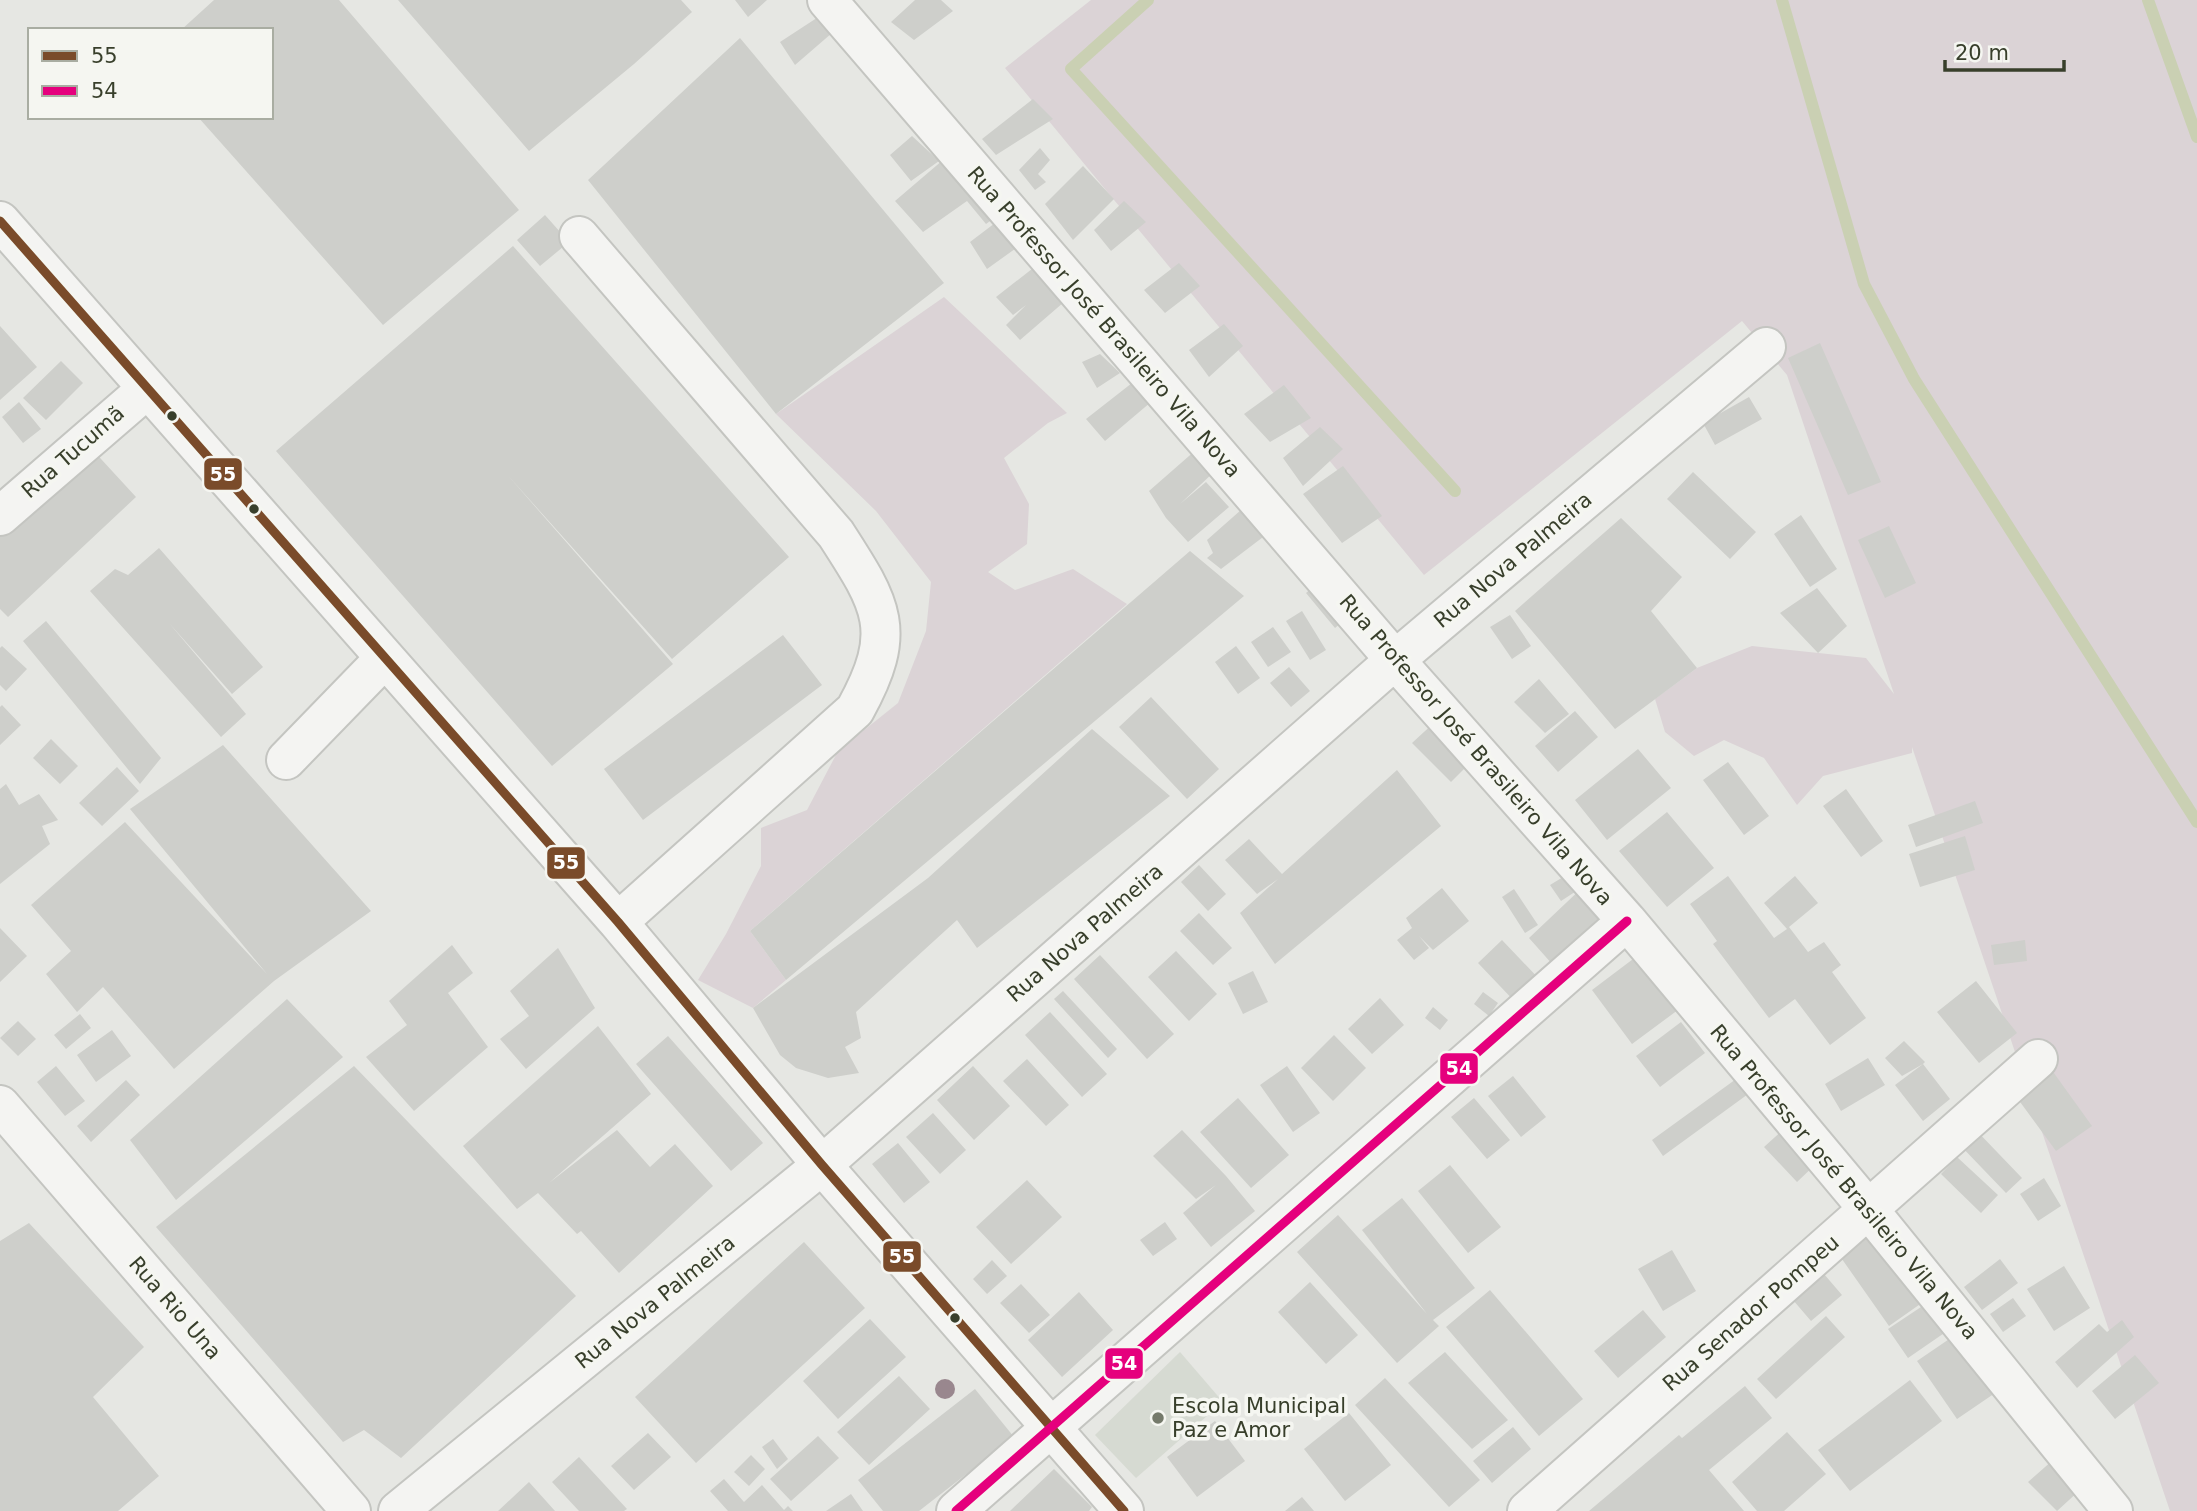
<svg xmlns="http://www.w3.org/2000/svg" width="2197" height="1511" viewBox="0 0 2197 1511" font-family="'DejaVu Sans',sans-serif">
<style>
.built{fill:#d6dad2}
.green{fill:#dbd3d6}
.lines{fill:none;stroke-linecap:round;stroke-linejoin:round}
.stream{stroke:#cad0b3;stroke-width:12}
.building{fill:#cecfcb}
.minor-casing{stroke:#c4c5c1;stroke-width:42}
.minor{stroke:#f4f4f2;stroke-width:38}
.bus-1-casing{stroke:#f5f6f1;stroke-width:14}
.bus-2-casing{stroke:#f5f6f1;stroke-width:14}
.bus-1{stroke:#7a4b2a;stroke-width:9}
.bus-2{stroke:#e5007d;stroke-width:9}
.tree{fill:#99878e}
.bus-dot{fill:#383f2b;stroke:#f5f6f1;stroke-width:2.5}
.poi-dot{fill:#757a6b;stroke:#f5f6f1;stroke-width:2.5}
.labels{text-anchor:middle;stroke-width:7;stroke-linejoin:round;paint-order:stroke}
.street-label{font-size:21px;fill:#383f2b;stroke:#f5f6f1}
.poi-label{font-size:21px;fill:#383f2b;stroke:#f5f6f1;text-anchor:start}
.line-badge{stroke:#f5f6f1;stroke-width:2.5}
.badge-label{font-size:19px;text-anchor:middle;font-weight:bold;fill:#fff}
</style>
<rect width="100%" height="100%" fill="#e6e7e3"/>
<!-- built -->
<path class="built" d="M 1180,1352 L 1223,1402 L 1136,1478 L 1095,1435 Z"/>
<!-- green -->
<path class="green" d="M 1091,0 L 2197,0 L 2197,1511 L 2170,1511 L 1912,747 L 1912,753 L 1823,776 L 1797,805 L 1764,758 L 1724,740 L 1694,756 L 1665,732 L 1655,699 L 1697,668 L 1752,646 L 1866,658 L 1894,694 L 1787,375 L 1742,321 L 1424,575 L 1005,68 Z
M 944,297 L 1067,413 L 1048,423 L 1004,458 L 1029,504 L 1027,544 L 988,572 L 1015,590 L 1073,569 L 1127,604 L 750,931 L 786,980 L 753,1008 L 698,980 L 726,934 L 761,866 L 761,828 L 807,810 L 838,751 L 898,703 L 926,631 L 931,582 L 876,511 L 776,414 Z"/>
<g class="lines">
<!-- stream -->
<path class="stream" d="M 1148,0 L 1071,69 L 1455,491
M 1782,0 L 1864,284 L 1914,379 L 2197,822
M 2148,0 L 2197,137"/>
</g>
<!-- building -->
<path class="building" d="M 214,0 L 339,0 L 519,210 L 383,325 L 198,117 L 271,117 L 271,30 L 181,30 Z
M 398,0 L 681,0 L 692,12 L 634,64 L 529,151 Z
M 735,0 L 767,0 L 748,17 Z
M 915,0 L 941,0 L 953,11 L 914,40 L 891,22 Z
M 829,10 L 857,46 L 845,51 L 832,33 L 795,65 L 780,42 Z
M 740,38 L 944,283 L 776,414 L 588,180 Z
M 1033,99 L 1053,119 L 996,155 L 982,139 Z
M 912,136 L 939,161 L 911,181 L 890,155 Z
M 1040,148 L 1050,160 L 1038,174 L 1046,182 L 1035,190 L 1019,170 Z
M 950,154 L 1001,213 L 986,224 L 967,201 L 923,232 L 895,201 Z
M 1083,166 L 1114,199 L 1073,240 L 1045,204 Z
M 1124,201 L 1146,222 L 1111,251 L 1094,230 Z
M 545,215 L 569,242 L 540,266 L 517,240 Z
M 999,220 L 1019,246 L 987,269 L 970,242 Z
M 513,246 L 789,557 L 672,659 L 504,471 L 673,664 L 552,766 L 276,451 Z
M 1179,263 L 1200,286 L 1165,313 L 1144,290 Z
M 1037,265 L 1071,296 L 1020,340 L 1006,325 L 1026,305 L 1013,315 L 996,297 Z
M 1224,324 L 1243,346 L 1209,377 L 1189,350 Z
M 0,326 L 37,367 L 0,400 Z
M 1820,343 L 1881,482 L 1848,495 L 1788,358 Z
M 1100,354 L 1120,373 L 1097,388 L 1082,362 Z
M 61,361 L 83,383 L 46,420 L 23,398 Z
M 1132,383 L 1151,402 L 1105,441 L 1086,419 Z
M 1284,385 L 1311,418 L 1270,442 L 1244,414 Z
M 1749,397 L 1762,419 L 1715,445 L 1703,423 Z
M 19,402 L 41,429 L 23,443 L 2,417 Z
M 1320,427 L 1343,449 L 1303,486 L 1283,458 Z
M 90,447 L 136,497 L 8,617 L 0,609 L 0,531 Z
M 1197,449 L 1215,471 L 1180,504 L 1206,482 L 1229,507 L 1188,542 L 1166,518 L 1149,491 Z
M 1343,466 L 1382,516 L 1342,543 L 1303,494 Z
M 1693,472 L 1756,532 L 1730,559 L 1667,499 Z
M 1250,502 L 1271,531 L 1221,569 L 1207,558 L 1213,553 L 1207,540 Z
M 1801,515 L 1837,569 L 1810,587 L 1774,534 Z
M 1621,518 L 1682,577 L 1651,611 L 1697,668 L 1615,729 L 1515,611 Z
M 1889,526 L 1916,583 L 1885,598 L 1858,540 Z
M 159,548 L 263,667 L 232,694 L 169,623 L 246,714 L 221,737 L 90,591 L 115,569 L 128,575 Z
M 1190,551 L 1244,596 L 786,980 L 750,931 Z
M 1319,582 L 1348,617 L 1335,628 L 1306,593 Z
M 1817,588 L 1847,626 L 1818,653 L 1780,613 Z
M 1302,611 L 1326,650 L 1310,660 L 1286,621 Z
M 1510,615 L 1531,646 L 1512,659 L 1490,627 Z
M 46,621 L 161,758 L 140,784 L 23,641 Z
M 1273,627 L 1291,652 L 1268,667 L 1251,642 Z
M 783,635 L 822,685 L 643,820 L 604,769 Z
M 2,646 L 27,669 L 6,691 L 0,685 L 0,648 Z
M 1236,646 L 1260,678 L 1238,694 L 1215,662 Z
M 1289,667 L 1310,691 L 1291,707 L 1270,683 Z
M 1539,679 L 1569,714 L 1545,733 L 1514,702 Z
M 1151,697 L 1219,769 L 1187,799 L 1119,727 Z
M 2,705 L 21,725 L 0,745 L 0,707 Z
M 1575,711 L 1598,737 L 1558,772 L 1535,746 Z
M 1437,720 L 1475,758 L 1451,782 L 1412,743 Z
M 1092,729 L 1170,796 L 977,948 L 957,920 L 856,1012 L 861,1038 L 845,1047 L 859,1073 L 828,1078 L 796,1068 L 780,1055 L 753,1008 L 928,878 Z
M 51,739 L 78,766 L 60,784 L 33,758 Z
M 223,745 L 371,911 L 274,981 L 174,1069 L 103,987 L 77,1012 L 46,974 L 71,951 L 31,905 L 125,822 L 267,974 L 130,809 Z
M 1638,749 L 1671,788 L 1607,840 L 1575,800 Z
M 1728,762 L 1769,816 L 1744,835 L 1703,780 Z
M 117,767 L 139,791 L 102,826 L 79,803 Z
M 1397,770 L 1441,826 L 1275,964 L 1240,913 L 1278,879 L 1257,894 L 1225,860 L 1249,839 L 1282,874 Z
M 6,784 L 19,805 L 39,794 L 58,820 L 42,826 L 50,844 L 0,884 L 0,789 Z
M 1846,789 L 1883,841 L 1861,857 L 1823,806 Z
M 1975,801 L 1983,823 L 1916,847 L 1908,825 Z
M 1667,812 L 1714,868 L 1667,907 L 1619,851 Z
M 1965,836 L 1975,870 L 1920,887 L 1909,854 Z
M 1199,865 L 1226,894 L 1208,911 L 1181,882 Z
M 1573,871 L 1584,886 L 1561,901 L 1550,885 Z
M 1728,876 L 1774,938 L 1787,929 L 1764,903 L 1795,876 L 1818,903 L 1789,927 L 1808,952 L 1824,942 L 1841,965 L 1832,972 L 1866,1018 L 1830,1045 L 1795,999 L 1769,1018 L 1713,944 L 1717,941 L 1690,904 Z
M 1586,884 L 1611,911 L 1553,965 L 1529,938 Z
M 1442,888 L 1469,921 L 1433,950 L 1419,936 L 1429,948 L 1414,960 L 1397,940 L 1412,928 L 1406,918 Z
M 1514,889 L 1538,925 L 1525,933 L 1502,897 Z
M 1199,913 L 1232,948 L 1213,965 L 1180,931 Z
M 0,928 L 27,956 L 0,982 Z
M 1502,940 L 1543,983 L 1519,1006 L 1478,963 Z
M 2025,940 L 2027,961 L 1994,965 L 1991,945 Z
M 452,945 L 473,973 L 448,993 L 488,1047 L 414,1111 L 366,1057 L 407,1025 L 389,1001 Z
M 558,948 L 595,1008 L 526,1069 L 500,1039 L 529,1016 L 510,991 Z
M 1645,950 L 1686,1004 L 1632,1044 L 1592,990 Z
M 1176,951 L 1217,994 L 1189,1021 L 1148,977 Z
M 1100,955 L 1174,1034 L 1147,1059 L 1074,979 Z
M 1253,971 L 1268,1002 L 1243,1014 L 1228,983 Z
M 1976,981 L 2017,1033 L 1979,1063 L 1937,1012 Z
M 1063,991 L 1117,1049 L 1108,1058 L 1054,999 Z
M 1483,992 L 1498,1003 L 1489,1016 L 1474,1004 Z
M 1380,998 L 1404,1025 L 1372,1054 L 1348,1029 Z
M 287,999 L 343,1057 L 176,1200 L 130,1140 Z
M 1433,1007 L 1448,1020 L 1440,1030 L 1425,1018 Z
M 1050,1012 L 1107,1074 L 1082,1097 L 1025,1035 Z
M 80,1014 L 91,1028 L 66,1049 L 54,1035 Z
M 18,1021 L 36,1039 L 18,1056 L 0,1038 Z
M 1681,1022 L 1705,1053 L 1660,1087 L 1636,1056 Z
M 598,1026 L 651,1094 L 549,1183 L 617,1130 L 650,1167 L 675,1144 L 713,1186 L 619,1273 L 581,1231 L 577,1234 L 538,1193 L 517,1209 L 463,1146 Z
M 112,1030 L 131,1056 L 96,1082 L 77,1055 Z
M 1334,1035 L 1366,1068 L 1333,1101 L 1301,1068 Z
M 668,1036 L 763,1143 L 731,1171 L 636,1064 Z
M 1904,1041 L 1925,1062 L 1923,1064 L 1950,1099 L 1923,1121 L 1895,1085 L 1923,1064 L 1902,1076 L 1885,1058 Z
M 1868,1058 L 1885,1085 L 1841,1111 L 1825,1084 Z
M 1027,1059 L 1069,1105 L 1046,1126 L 1003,1081 Z
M 56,1066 L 85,1101 L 65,1116 L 37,1082 Z
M 354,1066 L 576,1296 L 401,1458 L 364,1430 L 343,1442 L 156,1227 Z
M 973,1066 L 1010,1106 L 974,1140 L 937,1100 Z
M 1287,1066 L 1320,1113 L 1293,1132 L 1260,1085 Z
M 2051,1069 L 2092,1126 L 2056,1151 L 2015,1095 Z
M 1743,1074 L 1755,1089 L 1663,1156 L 1652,1140 Z
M 1513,1076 L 1546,1117 L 1521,1137 L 1488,1096 Z
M 126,1080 L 140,1095 L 91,1142 L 77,1126 Z
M 1238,1098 L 1289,1155 L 1251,1188 L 1200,1132 Z
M 1474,1098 L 1510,1140 L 1487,1159 L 1451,1117 Z
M 933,1113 L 966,1150 L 940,1174 L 906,1137 Z
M 1787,1126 L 1819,1161 L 1797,1182 L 1764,1147 Z
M 1974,1128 L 2022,1178 L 2006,1193 L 1958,1143 Z
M 1182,1130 L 1226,1176 L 1255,1211 L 1211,1247 L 1183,1213 L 1216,1185 L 1196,1199 L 1153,1156 Z
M 898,1143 L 930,1182 L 904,1203 L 872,1164 Z
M 1957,1157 L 1998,1195 L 1981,1213 L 1941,1174 Z
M 1450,1165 L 1501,1227 L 1468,1253 L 1418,1191 Z
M 2044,1178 L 2061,1206 L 2038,1221 L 2020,1194 Z
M 1027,1180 L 1062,1217 L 1011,1264 L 976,1227 Z
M 1402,1198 L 1475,1288 L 1433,1320 L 1439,1326 L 1397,1363 L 1297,1252 L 1338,1215 L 1427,1314 L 1362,1230 Z
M 1165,1222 L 1177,1239 L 1153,1256 L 1140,1240 Z
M 29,1223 L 144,1347 L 93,1397 L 159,1476 L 118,1511 L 0,1511 L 0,1241 Z
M 1875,1227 L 1926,1300 L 1889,1326 L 1837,1252 Z
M 804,1242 L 865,1308 L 696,1463 L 635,1397 Z
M 1672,1250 L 1696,1291 L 1663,1311 L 1638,1269 Z
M 2000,1259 L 2018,1283 L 1982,1310 L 1964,1287 Z
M 992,1260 L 1007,1276 L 987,1294 L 973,1279 Z
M 2064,1266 L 2090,1308 L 2054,1331 L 2027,1289 Z
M 1818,1267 L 1842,1295 L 1811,1321 L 1787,1293 Z
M 1310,1282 L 1358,1335 L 1326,1364 L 1278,1312 Z
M 1021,1284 L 1050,1315 L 1029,1333 L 1000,1303 Z
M 1490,1290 L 1583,1399 L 1539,1436 L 1446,1327 Z
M 1079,1292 L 1113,1330 L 1062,1377 L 1028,1340 Z
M 2013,1298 L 2026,1316 L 2003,1332 L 1990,1314 Z
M 1933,1299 L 1953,1327 L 1908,1358 L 1888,1329 Z
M 1643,1310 L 1666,1337 L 1618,1378 L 1594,1351 Z
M 1826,1316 L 1845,1337 L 1776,1399 L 1757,1379 Z
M 870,1319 L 906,1357 L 838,1419 L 803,1381 Z
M 2122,1320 L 2134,1337 L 2077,1388 L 2055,1362 L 2099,1324 L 2107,1332 Z
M 1961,1331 L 2001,1389 L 1957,1419 L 1917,1361 Z
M 1445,1352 L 1508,1420 L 1472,1449 L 1408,1383 Z
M 2135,1355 L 2159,1383 L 2115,1419 L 2092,1391 Z
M 899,1376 L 930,1409 L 869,1465 L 837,1432 Z
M 1385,1378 L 1480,1480 L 1449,1507 L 1355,1405 Z
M 1910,1380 L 1942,1421 L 1850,1491 L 1818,1450 Z
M 1745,1386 L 1772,1418 L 1709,1470 L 1744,1511 L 1589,1511 L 1679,1435 L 1682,1438 Z
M 975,1389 L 1014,1437 L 919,1511 L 883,1511 L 858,1480 Z
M 1349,1413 L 1391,1465 L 1345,1501 L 1304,1449 Z
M 1215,1421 L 1245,1461 L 1197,1497 L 1167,1457 Z
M 1513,1427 L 1531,1449 L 1492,1483 L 1473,1461 Z
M 1787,1432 L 1826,1474 L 1784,1511 L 1757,1511 L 1732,1482 Z
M 648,1433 L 671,1457 L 634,1490 L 611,1466 Z
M 818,1436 L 839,1458 L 791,1501 L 770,1479 Z
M 773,1439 L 788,1459 L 777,1469 L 762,1447 Z
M 751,1455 L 765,1469 L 749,1486 L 734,1472 Z
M 579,1457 L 627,1509 L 624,1511 L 579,1511 L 552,1482 Z
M 2053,1460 L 2080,1490 L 2057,1511 L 2028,1482 Z
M 1054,1469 L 1092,1507 L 1089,1511 L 1010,1511 Z
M 724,1479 L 744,1502 L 762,1485 L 784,1510 L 788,1506 L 793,1511 L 728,1511 L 710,1491 Z
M 529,1482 L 555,1511 L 498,1511 Z
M 851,1494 L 863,1511 L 826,1511 Z
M 1302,1497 L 1314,1511 L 1285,1511 Z"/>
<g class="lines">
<!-- minor casing -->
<g class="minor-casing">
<path id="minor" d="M 827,0 L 1395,660 L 1627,921 L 1869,1210 L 2113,1511
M 0,221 L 618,922 L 822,1165 L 1124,1511
M 579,236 L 836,534 C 882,605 899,631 855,710 L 618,922
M 0,516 L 147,389
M 286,760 L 385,658
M 0,1105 L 351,1511
M 398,1511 L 822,1165 L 1395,660 L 1766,347
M 956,1511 L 1627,921
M 1527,1511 L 2038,1059"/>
</g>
<!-- minor -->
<use href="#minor" class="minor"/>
<!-- bus-1 casing -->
<g class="bus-1-casing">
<path id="bus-1" d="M 0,221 L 618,922 L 822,1165 L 1124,1511"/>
</g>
<!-- bus-2 casing -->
<g class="bus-2-casing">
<path id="bus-2" d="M 956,1511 L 1627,921"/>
</g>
<!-- bus-1 -->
<use href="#bus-1" class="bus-1"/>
<!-- bus-2 -->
<use href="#bus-2" class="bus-2"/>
</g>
<!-- trees -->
<circle class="tree" cx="945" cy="1389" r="10"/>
<!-- markers -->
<g class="bus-dot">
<circle cx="172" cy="416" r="6"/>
<circle cx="254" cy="509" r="6"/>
<circle cx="955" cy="1318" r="6"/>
</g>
<circle class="poi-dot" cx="1158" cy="1418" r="7"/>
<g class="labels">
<!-- street labels -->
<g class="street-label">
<text transform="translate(1104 322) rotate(49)" y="7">Rua Professor José Brasileiro Vila Nova</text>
<text transform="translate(73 452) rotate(-41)" y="7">Rua Tucumã</text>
<text transform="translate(1513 560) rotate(-40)" y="7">Rua Nova Palmeira</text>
<text transform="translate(1476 750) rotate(49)" y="7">Rua Professor José Brasileiro Vila Nova</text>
<text transform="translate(1085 933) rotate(-41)" y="7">Rua Nova Palmeira</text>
<text transform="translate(1844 1182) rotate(50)" y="7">Rua Professor José Brasileiro Vila Nova</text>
<text transform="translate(655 1302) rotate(-39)" y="7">Rua Nova Palmeira</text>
<text transform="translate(175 1308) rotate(49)" y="7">Rua Rio Una</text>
<text transform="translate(1751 1313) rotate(-41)" y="7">Rua Senador Pompeu</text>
</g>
<!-- poi labels -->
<g class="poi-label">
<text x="1172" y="1413">Escola Municipal<tspan x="1172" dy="24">Paz e Amor</tspan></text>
</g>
</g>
<g class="line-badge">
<rect x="203" y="457" width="40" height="34" rx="7" fill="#7a4b2a"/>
<rect x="546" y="846" width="40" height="34" rx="7" fill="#7a4b2a"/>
<rect x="1439" y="1052" width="40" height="33" rx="7" fill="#e5007d"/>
<rect x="882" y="1240" width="40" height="33" rx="7" fill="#7a4b2a"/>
<rect x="1104" y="1347" width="40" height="33" rx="7" fill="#e5007d"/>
</g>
<g class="badge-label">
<text x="223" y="481">55</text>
<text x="566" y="869">55</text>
<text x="1459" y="1075">54</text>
<text x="902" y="1263">55</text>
<text x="1124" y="1370">54</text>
</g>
<!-- legend -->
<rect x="28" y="28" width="245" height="91" fill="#f5f6f1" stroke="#a9ada2" stroke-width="2"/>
<rect x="42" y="51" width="35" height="10" fill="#7a4b2a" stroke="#a9ada2" stroke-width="2"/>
<text x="91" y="63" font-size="21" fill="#383f2b">55</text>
<rect x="42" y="86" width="35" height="10" fill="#e5007d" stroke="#a9ada2" stroke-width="2"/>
<text x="91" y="98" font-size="21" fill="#383f2b">54</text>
<!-- scale -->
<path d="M1945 60v10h119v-10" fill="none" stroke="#383f2b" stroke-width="3.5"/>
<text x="1955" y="60" font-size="21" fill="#383f2b" stroke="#f5f6f1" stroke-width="5" paint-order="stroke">20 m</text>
</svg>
